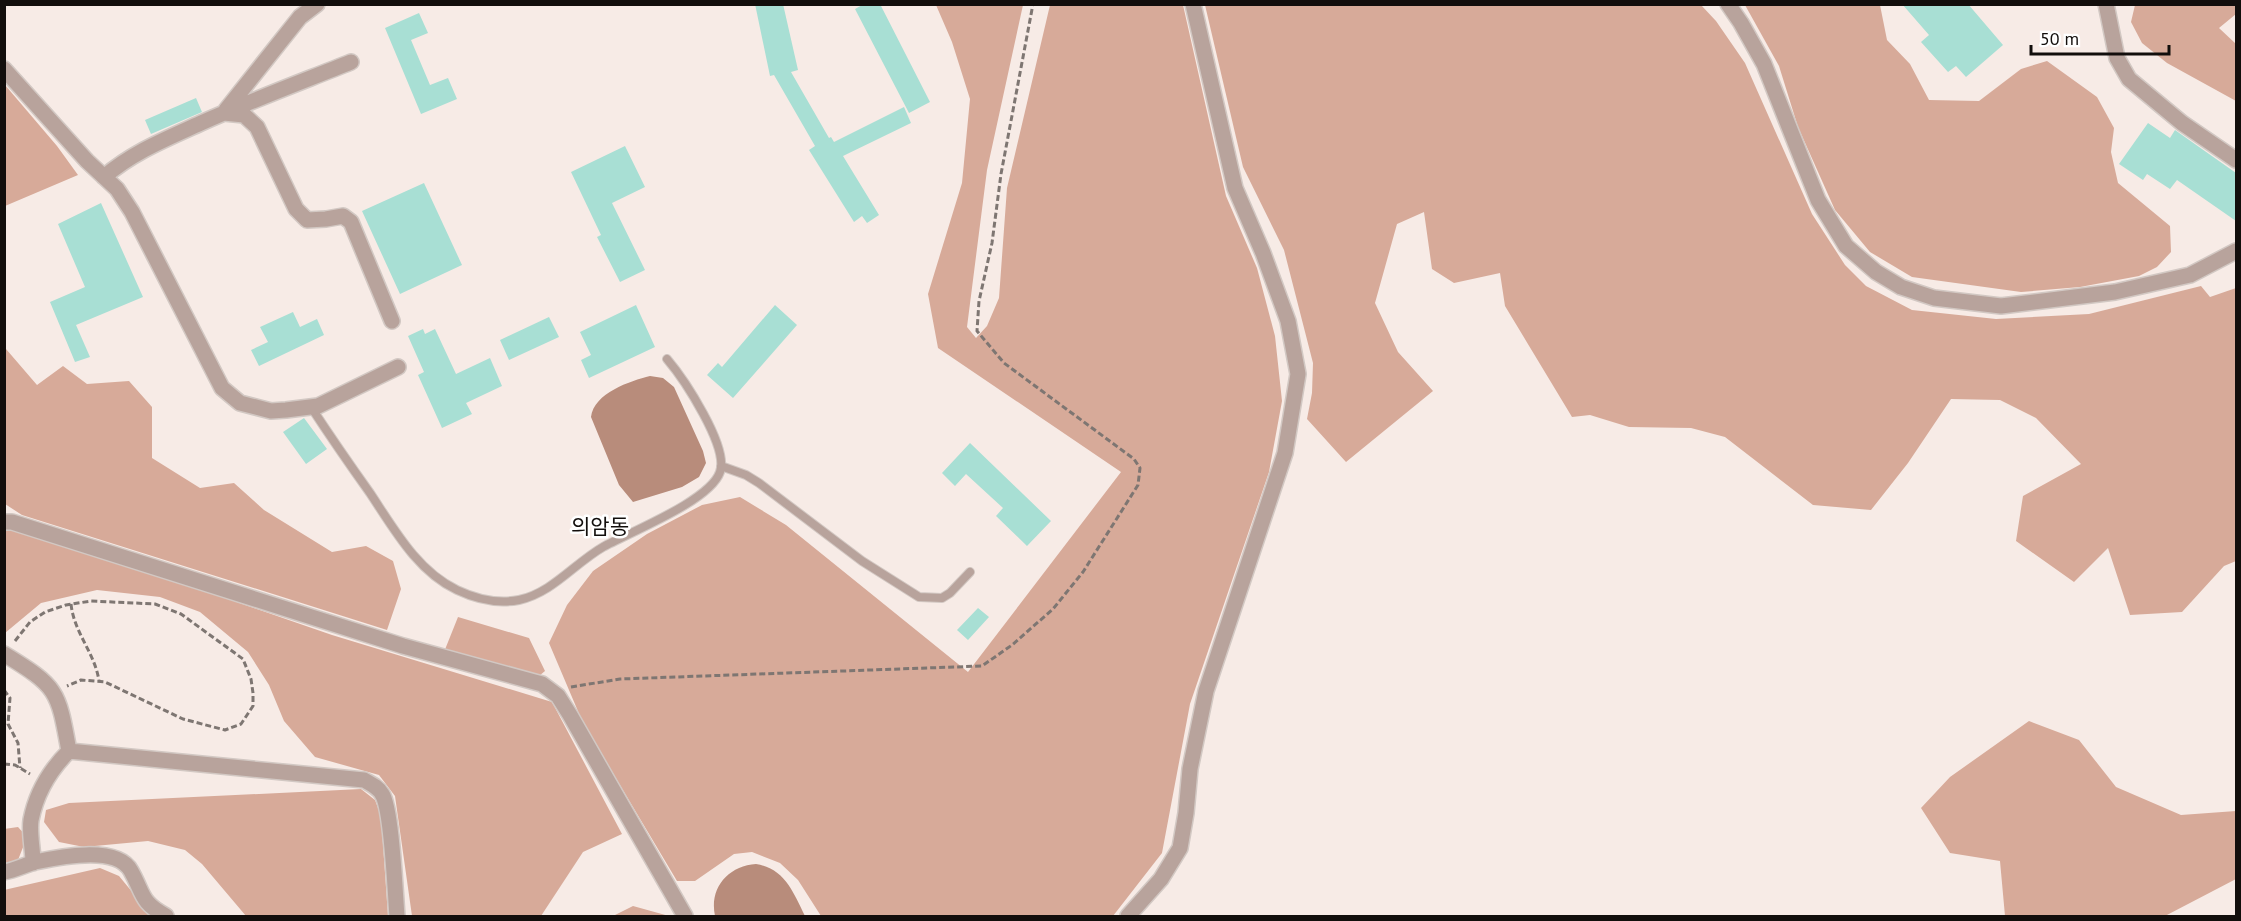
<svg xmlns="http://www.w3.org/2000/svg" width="2241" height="921" viewBox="0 0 2241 921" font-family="'PT Sans','Noto Sans KR',sans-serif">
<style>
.forest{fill:#d7aa99}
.water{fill:#b88c7b}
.building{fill:#a8dfd4}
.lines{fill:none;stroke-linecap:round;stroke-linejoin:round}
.service-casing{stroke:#d2c8c3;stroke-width:10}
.minor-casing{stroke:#d2c8c3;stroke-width:18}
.path{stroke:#7e7672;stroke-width:3;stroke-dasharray:6 3;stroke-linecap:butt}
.service{stroke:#b8a39c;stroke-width:8}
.minor{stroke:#b8a39c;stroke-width:15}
.labels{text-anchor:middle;stroke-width:5;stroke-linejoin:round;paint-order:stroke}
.quarter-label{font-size:21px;fill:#120e0c;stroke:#fff}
</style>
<rect width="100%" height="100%" fill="#f7ebe6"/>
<!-- forest -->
<path class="forest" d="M 936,5 L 1023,5 L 987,170 L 967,327 L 976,338 L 987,326 L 999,298 L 1007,188 L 1050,5 L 1183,5 L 1226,196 L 1257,268 L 1275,336 L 1282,401 L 1269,472 L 1190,704 L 1162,853 L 1113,916 L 821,916 L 798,880 L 780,863 L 752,852 L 734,854 L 695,881 L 677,881 L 583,723 L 549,643 L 567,605 L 593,571 L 647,534 L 702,505 L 740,497 L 786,525 L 968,672 L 1121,472 L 938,348 L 928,294 L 962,183 L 970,99 L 952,42 Z
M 1205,5 L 1701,5 L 1716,21 L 1745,63 L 1812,214 L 1845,265 L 1866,286 L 1912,310 L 1996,319 L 2089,314 L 2201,286 L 2210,297 L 2236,288 L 2236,561 L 2224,566 L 2182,612 L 2130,615 L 2108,548 L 2074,582 L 2016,541 L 2023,496 L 2081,464 L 2036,418 L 2000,400 L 1951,399 L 1908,463 L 1871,510 L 1813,505 L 1725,437 L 1691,428 L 1629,427 L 1590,415 L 1572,417 L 1505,306 L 1500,273 L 1454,283 L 1432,269 L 1424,212 L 1397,224 L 1375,303 L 1398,352 L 1433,391 L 1346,462 L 1307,419 L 1312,393 L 1313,363 L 1284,250 L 1243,167 Z
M 1745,5 L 1880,5 L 1887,40 L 1910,64 L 1929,100 L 1979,101 L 2021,69 L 2047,61 L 2097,97 L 2114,128 L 2111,152 L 2118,183 L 2170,226 L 2171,252 L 2157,267 L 2139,276 L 2080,287 L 2021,292 L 1912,277 L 1870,252 L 1835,210 L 1798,127 L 1779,66 Z
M 2135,5 L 2236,5 L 2236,14 L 2219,28 L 2236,44 L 2236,101 L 2167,63 L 2142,43 L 2131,22 Z
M 5,85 L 57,146 L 78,175 L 5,206 Z
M 6,349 L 37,385 L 63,366 L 87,384 L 129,381 L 152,407 L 152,458 L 200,488 L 234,483 L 264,510 L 332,552 L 366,546 L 393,561 L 401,589 L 387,630 L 22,515 L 5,504 Z
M 4,527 L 179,582 L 332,635 L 552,702 L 622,834 L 583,852 L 541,916 L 412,916 L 395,796 L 379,775 L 315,757 L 284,721 L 269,685 L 248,652 L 200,612 L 160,597 L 97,590 L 41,603 L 5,633 Z
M 458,617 L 529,638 L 545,671 L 539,676 L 444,652 Z
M 2029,721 L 2079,740 L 2116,787 L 2181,815 L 2236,811 L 2236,879 L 2165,916 L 2005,916 L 2000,861 L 1950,853 L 1921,808 L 1950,777 Z
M 361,789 L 375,800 L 381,816 L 388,916 L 246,916 L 202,864 L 185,850 L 148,841 L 84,847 L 59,842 L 44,822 L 46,810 L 69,803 Z
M 18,827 L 27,837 L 18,860 L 5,863 L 4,829 Z
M 100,868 L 119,876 L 152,916 L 5,916 L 4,890 Z
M 633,906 L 669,916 L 613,916 Z"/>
<!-- water -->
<path class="water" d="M 650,376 L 663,378 L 674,387 L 703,451 L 706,463 L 699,477 L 682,487 L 633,502 L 619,485 L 591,417 C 594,393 630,381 650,376 Z
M 756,864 C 785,869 793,892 805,916 L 715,916 C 709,888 728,866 756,864 Z"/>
<!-- building -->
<path class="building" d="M 755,4 L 783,4 L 798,70 L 791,72 L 829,138 L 831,137 L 834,142 L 904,107 L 911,123 L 843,156 L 879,215 L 867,223 L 862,216 L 854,222 L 809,150 L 815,146 L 774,75 L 770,76 Z
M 864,4 L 880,4 L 930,102 L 909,113 L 855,9 Z
M 1902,4 L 1968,4 L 2003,45 L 1966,77 L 1956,66 L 1948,72 L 1921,42 L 1929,35 Z
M 419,13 L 428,33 L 411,40 L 430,85 L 448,78 L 457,99 L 421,114 L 385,28 Z
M 196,98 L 202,112 L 151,134 L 145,120 Z
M 2148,123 L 2170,138 L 2175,130 L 2236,173 L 2236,221 L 2177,180 L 2170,189 L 2147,174 L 2143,180 L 2119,164 Z
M 625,146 L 645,187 L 612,203 L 645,270 L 620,282 L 597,237 L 601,235 L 571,172 Z
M 424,183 L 462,265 L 400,294 L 362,211 Z
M 101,203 L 143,297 L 76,325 L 90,357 L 75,362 L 50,302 L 85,287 L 58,224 Z
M 636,305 L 655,347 L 589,378 L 581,360 L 591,355 L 580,332 Z
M 775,305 L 797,325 L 733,398 L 707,375 L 718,363 L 722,367 Z
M 293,312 L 300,327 L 317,319 L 324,335 L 259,366 L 251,350 L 268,342 L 260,327 Z
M 549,317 L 559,337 L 509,360 L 500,340 Z
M 423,329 L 425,334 L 435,329 L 456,374 L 490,358 L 502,386 L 466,403 L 472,414 L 442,428 L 418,375 L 424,372 L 408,336 Z
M 304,418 L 327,449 L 306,464 L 283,432 Z
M 970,443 L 1051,521 L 1027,546 L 996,516 L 1003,508 L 966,474 L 955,486 L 942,473 Z
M 978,608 L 989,617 L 968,640 L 957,630 Z"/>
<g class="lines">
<!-- service casing -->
<g class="service-casing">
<path id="service" d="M 311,407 C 330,436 350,465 370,493 C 394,529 417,571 457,590 C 476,599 498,604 519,600 C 552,593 575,563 603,547 C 630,532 710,501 720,472 C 729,447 684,379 667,359
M 721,466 L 746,475 L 759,483 L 862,561 L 919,597 L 942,598 L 950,593 L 970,572"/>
</g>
<!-- minor casing -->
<g class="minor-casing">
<path id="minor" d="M 1728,4 L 1741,23 L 1764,64 L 1818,200 L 1846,246 L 1876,272 L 1901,287 L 1934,298 L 2001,306 L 2115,292 L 2190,275 L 2236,251
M 2106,4 L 2117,58 L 2129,79 L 2182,123 L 2236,160
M 4,69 L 87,161 L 117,189 L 132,212 L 222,388 L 240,403 L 271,411 L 286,410 L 318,406 L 398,367
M 226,110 L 300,17 L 317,4
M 224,113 L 244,115 L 257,127 L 296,209 L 307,220 L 326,219 L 343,216 L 351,222 L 392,321
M 104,177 C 133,152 166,139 201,123 C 250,101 301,82 351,62
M 4,522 L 12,522 L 403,646 L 542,684 L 558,696 L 570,715 L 685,916
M 4,654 C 58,687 58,690 69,751 L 364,780 C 371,784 378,787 382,794 C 392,809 395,893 397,916
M 33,863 C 33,849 29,833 31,820 C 36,794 50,770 69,751
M 4,872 C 15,870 25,865 35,862 C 58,857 117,845 131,871 C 144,894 140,902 166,916
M 1128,916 L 1161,879 L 1180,848 L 1186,813 L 1190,769 L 1206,691 L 1285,453 L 1298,374 L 1288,321 L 1263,253 L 1235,188 L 1193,4"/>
</g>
<!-- path -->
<path class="path" d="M 71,604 C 74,633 95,653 99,681
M 15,641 L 30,622 L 45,612 L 66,605 L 91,601 L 155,604 L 181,614 L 243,659 L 251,679 L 253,693 L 253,706 L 241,724 L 225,730 L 183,719 L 105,682 L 81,680 L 67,686
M 571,687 L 620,679 L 982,666 L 1012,645 L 1053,609 L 1083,572 L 1138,485 L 1140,468 L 1134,459 L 1004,363 L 977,331 L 979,301 L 992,243 L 1001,174 L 1033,4
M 4,690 L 10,698 L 8,724 L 18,743 L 20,768
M 4,764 L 15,765 L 30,774"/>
<!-- service -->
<use href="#service" class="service"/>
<!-- minor -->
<use href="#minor" class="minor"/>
</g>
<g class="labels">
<!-- quarter labels -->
<g class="quarter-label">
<text x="600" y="534">의암동</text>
</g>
</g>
<!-- border -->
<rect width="2241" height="921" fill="none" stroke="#120e0c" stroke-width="12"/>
<!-- scale -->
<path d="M2031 45v9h138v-9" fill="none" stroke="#120e0c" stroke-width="3"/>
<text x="2040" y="45" font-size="18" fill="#120e0c" stroke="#ffffff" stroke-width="4.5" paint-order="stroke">50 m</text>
</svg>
